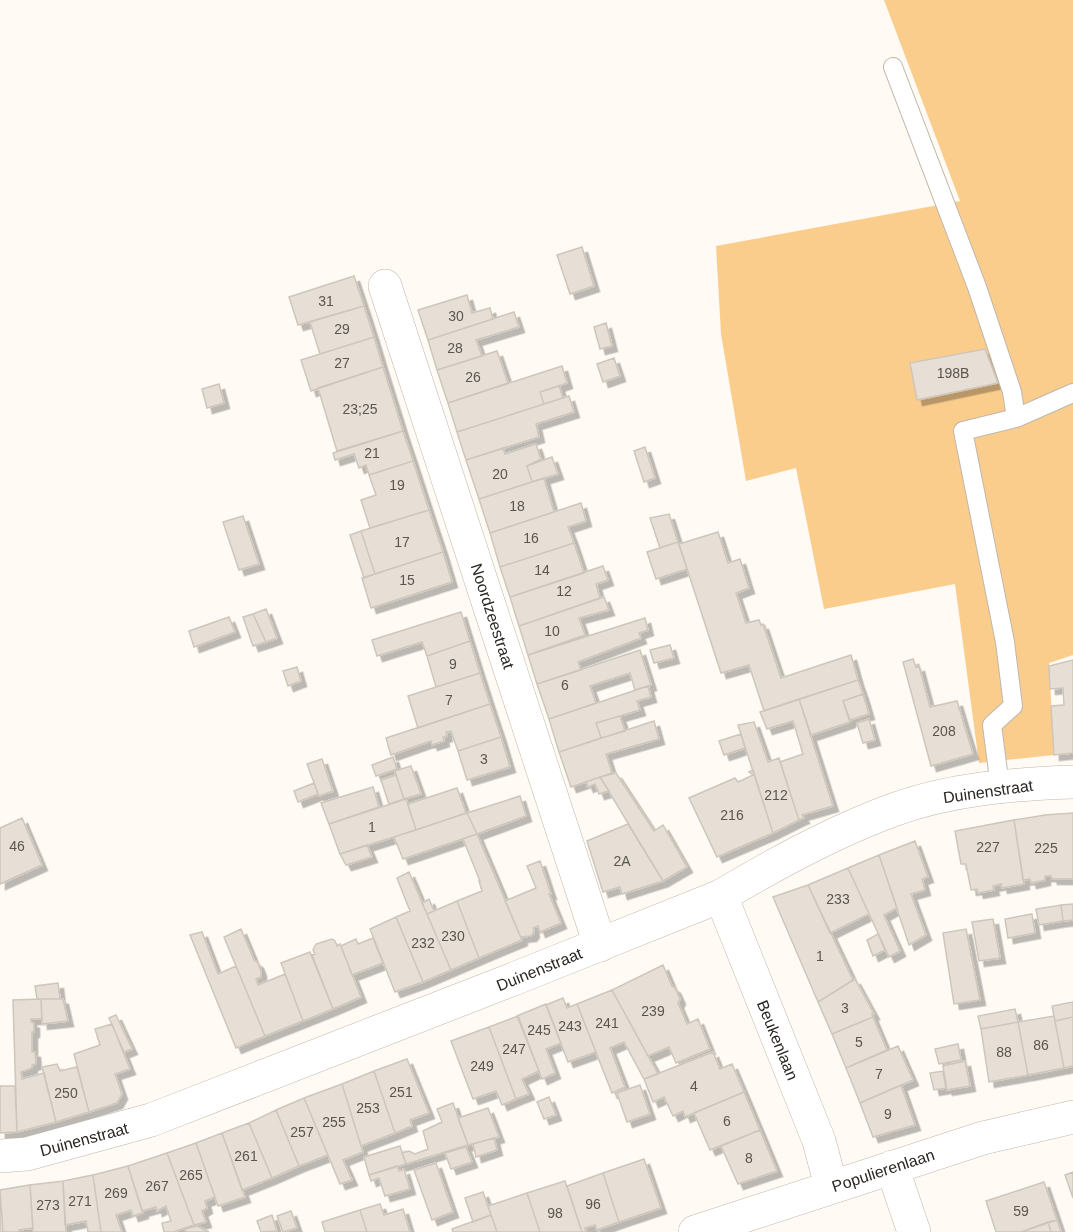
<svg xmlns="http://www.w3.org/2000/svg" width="1073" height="1232" viewBox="0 0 1073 1232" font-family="Arial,sans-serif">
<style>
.green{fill:#fbcd8d}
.building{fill:#e7dfd5;stroke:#cec6bb;stroke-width:1.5;filter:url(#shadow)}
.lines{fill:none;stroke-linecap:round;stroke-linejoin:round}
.service-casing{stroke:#bfb7ac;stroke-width:20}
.minor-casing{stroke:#bfb7ac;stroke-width:34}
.tertiary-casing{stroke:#bfb7ac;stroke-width:34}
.service{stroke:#fff;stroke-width:18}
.minor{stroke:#fff;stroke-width:33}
.tertiary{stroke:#fff;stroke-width:33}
.labels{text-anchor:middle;stroke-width:4.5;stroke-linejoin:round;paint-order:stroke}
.number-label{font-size:14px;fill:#595550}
.street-label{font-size:16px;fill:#2a2723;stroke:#fff}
</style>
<defs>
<filter id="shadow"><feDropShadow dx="5.5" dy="5.5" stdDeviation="0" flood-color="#0004"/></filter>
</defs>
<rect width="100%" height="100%" fill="#fffaf3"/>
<!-- green -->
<path class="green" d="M 884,0 L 1073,0 L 1073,655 L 1049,663 L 1054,755 L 979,763 L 955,584 L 824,609 L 796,468 L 746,481 L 721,334 L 716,246 L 960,201 Z"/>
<!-- building -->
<path class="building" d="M 582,247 L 594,286 L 570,294 L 557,255 Z
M 354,276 L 364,306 L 298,325 L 289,297 Z
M 467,295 L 472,313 L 490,308 L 493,319 L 428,340 L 418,310 Z
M 364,306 L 374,337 L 320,354 L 310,322 Z
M 514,312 L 519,327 L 476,340 L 482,356 L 437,370 L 428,340 Z
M 606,323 L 612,346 L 600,349 L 594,327 Z
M 374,337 L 383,367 L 311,391 L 301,360 Z
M 985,349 L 998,383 L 917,400 L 910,363 Z
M 497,351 L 508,383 L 448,403 L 437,370 Z
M 614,358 L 620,376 L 603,382 L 597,364 Z
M 562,366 L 567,383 L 540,392 L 544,404 L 457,432 L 448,403 Z
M 383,367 L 403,431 L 337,451 L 318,388 Z
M 219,384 L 224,403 L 207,408 L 202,389 Z
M 559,386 L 563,398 L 544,404 L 540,392 Z
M 569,396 L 574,412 L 536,424 L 539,437 L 466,460 L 457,432 Z
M 403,431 L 413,461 L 369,475 L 366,465 L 359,468 L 354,454 L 335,460 L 333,453 Z
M 536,444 L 541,459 L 527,466 L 532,482 L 479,499 L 466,460 L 503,448 L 505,454 Z
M 645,447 L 655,478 L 644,482 L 634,451 Z
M 552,457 L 558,474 L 532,482 L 527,466 Z
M 413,461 L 429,510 L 370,528 L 361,500 L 376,495 L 369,475 Z
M 544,478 L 554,512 L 490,533 L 479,499 Z
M 581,503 L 586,521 L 568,527 L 574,543 L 500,567 L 490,533 Z
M 429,510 L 443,552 L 375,574 L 361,531 Z
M 669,514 L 678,542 L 660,548 L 650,518 Z
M 243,516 L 259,564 L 239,570 L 223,522 Z
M 361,531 L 375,574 L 364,578 L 350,535 Z
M 718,532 L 728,563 L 740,559 L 749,588 L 736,593 L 746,623 L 759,620 L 761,625 L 763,624 L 781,678 L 851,655 L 858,680 L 764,711 L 749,665 L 721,673 L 679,544 Z
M 678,542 L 687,569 L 656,579 L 647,552 Z
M 574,543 L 584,573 L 510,597 L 500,567 Z
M 443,552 L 452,582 L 371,608 L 362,578 Z
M 603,566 L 608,580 L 596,584 L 600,598 L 519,626 L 510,597 Z
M 604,597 L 609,610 L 579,618 L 585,635 L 528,655 L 519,626 Z
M 266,609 L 277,638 L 266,642 L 253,614 Z
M 461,612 L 470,641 L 427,656 L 422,642 L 377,656 L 372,640 Z
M 253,614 L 266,642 L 253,646 L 243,617 Z
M 229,617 L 235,632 L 194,647 L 189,631 Z
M 645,618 L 648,630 L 639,633 L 641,638 L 578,662 L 581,670 L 537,684 L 528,655 Z
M 470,641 L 480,673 L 436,687 L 427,656 Z
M 670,645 L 674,658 L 654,663 L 650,650 Z
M 640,650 L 651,685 L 635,690 L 630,673 L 590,686 L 596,703 L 549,719 L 537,684 Z
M 913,659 L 916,667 L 919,666 L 930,707 L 957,701 L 973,754 L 931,766 L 903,662 Z
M 1073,660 L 1073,753 L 1054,755 L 1051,706 L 1064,705 L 1063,688 L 1050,689 L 1049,666 Z
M 297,667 L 301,681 L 288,686 L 283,671 Z
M 480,673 L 490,704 L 418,728 L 408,696 Z
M 858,680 L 863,694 L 843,701 L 850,722 L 811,735 L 799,699 Z
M 648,686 L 651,697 L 637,701 L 640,710 L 596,723 L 601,738 L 559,752 L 549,719 Z
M 863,694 L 869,714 L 850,720 L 843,701 Z
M 799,699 L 833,806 L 802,815 L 804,818 L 799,820 L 780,762 L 803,754 L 793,721 L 767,729 L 760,712 Z
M 490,704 L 501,737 L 458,751 L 451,731 L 446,732 L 447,736 L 443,737 L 444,741 L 432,745 L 431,741 L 391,755 L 386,738 Z
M 620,716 L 625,731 L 601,738 L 596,723 Z
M 869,719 L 875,740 L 863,743 L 857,723 Z
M 654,721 L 659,739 L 606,754 L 612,773 L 571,787 L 559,752 Z
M 754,722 L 768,762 L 779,758 L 799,820 L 773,833 L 738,725 Z
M 741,734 L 745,748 L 724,755 L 719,741 Z
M 501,737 L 510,767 L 467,780 L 458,751 Z
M 393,757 L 397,769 L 376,776 L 372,765 Z
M 322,759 L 333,791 L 319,796 L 307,764 Z
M 411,766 L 421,794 L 404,799 L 395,771 Z
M 753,770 L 773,833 L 717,857 L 689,798 L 735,778 L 738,782 L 753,775 L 749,772 Z
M 616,773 L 654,831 L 663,825 L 687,867 L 663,881 L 600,777 Z
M 396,775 L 404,799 L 389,804 L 381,780 Z
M 600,777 L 609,791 L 599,794 L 595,784 L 588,787 L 586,782 Z
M 314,783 L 318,794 L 298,802 L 294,791 Z
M 373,787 L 379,807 L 329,824 L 321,803 Z
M 457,788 L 466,813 L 416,830 L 408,804 Z
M 520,796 L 526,816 L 477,834 L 467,813 Z
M 406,799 L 416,830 L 340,854 L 329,824 Z
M 467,813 L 477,834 L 403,859 L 394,837 Z
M 1073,813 L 1073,879 L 1052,879 L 1051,876 L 1045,876 L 1045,880 L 1031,883 L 1030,879 L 1023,880 L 1014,820 L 1045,815 Z
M 22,818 L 42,865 L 0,884 L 0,828 Z
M 1014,820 L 1024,884 L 1002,888 L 1001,884 L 993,886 L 994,890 L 978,893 L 977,889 L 971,890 L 966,864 L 961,864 L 955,831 Z
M 628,824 L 663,881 L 622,894 L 620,887 L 603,892 L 587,841 Z
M 477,834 L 522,940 L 479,958 L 457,901 L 482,891 L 479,881 L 480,881 L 463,839 Z
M 915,841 L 928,877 L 922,879 L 925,890 L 911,894 L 926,935 L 909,945 L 879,855 Z
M 367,845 L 372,857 L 346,865 L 340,854 Z
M 879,855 L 897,908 L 884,915 L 900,951 L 889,957 L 848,868 Z
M 540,861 L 551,894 L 549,894 L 561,923 L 540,932 L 538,926 L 533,928 L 534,932 L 531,936 L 521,937 L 522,940 L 505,901 L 536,888 L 527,866 Z
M 848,868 L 869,914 L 830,933 L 808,885 Z
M 409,872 L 451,970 L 423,982 L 396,917 L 410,911 L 397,878 Z
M 808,885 L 853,980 L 818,1002 L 773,897 Z
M 429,899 L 434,911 L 427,914 L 422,903 Z
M 457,901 L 479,958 L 451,970 L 427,914 Z
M 1073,904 L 1073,920 L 1063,921 L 1061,905 Z
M 1061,905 L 1063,921 L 1039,925 L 1036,909 Z
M 1032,914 L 1035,933 L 1008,938 L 1005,919 Z
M 396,917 L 423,982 L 395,992 L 370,929 Z
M 993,919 L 1000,958 L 979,961 L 972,922 Z
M 241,929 L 254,960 L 258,963 L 261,971 L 261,977 L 256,979 L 258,985 L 285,974 L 303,1021 L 265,1036 L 224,937 Z
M 966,929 L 980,1000 L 954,1004 L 943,933 Z
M 202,932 L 218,974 L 236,966 L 265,1036 L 236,1048 L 190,935 Z
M 878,934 L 885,950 L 873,956 L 867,940 Z
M 373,938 L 383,963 L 352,975 L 341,946 L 356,939 L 358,944 Z
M 332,939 L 335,941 L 337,946 L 340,944 L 361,997 L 333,1009 L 312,955 L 315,954 L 313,950 L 316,944 Z
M 310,952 L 333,1009 L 303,1021 L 281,963 Z
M 663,965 L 672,986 L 675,988 L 680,999 L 678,1003 L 687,1024 L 698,1019 L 710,1049 L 676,1063 L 669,1047 L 648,1056 L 612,990 Z
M 855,979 L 874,1014 L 872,1014 L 873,1017 L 832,1034 L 818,1002 Z
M 58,983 L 60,999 L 37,999 L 35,986 Z
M 612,990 L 658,1074 L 644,1079 L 624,1042 L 610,1048 L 625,1087 L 612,1093 L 577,1004 Z
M 563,998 L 567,1008 L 577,1004 L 596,1052 L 568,1062 L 546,1005 Z
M 41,999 L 63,999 L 68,1021 L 42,1024 Z
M 41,999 L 42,1019 L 31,1019 L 31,1022 L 34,1023 L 34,1032 L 32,1032 L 32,1052 L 35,1052 L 36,1064 L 32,1065 L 32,1068 L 21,1072 L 22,1079 L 44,1073 L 56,1122 L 17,1132 L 13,1000 Z
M 1073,1002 L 1073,1017 L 1055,1021 L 1052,1006 Z
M 546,1004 L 561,1043 L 546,1049 L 555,1073 L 542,1079 L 517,1016 Z
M 1015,1009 L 1018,1022 L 981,1029 L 978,1016 Z
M 116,1015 L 132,1049 L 124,1052 L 109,1018 Z
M 518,1016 L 539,1071 L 522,1079 L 529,1094 L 516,1099 L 489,1027 Z
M 1054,1016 L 1064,1068 L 1028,1075 L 1018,1022 Z
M 873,1017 L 887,1050 L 846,1068 L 832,1034 Z
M 1073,1017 L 1073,1066 L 1064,1068 L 1055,1021 Z
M 1018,1022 L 1028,1075 L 989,1082 L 981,1029 Z
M 112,1024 L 130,1069 L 115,1074 L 122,1094 L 117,1103 L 89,1112 L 74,1054 L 100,1045 L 95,1029 Z
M 489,1027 L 516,1099 L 502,1105 L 496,1091 L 473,1099 L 451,1041 Z
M 958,1044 L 961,1060 L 939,1064 L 935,1049 Z
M 898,1046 L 913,1080 L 860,1103 L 846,1068 Z
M 713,1052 L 720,1069 L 732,1064 L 744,1092 L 685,1117 L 683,1111 L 673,1116 L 664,1097 L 653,1102 L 644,1079 Z
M 407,1059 L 429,1113 L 410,1120 L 412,1126 L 395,1133 L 374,1071 Z
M 965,1061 L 970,1086 L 947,1090 L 943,1066 Z
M 57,1064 L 60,1071 L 77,1067 L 89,1112 L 56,1122 L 42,1067 Z
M 374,1071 L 395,1133 L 361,1146 L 342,1084 Z
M 943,1071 L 946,1088 L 934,1090 L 930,1073 Z
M 342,1084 L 363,1152 L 343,1160 L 352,1180 L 340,1184 L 304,1098 Z
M 640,1085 L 650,1114 L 627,1122 L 617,1093 Z
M 901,1085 L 915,1125 L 873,1137 L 860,1103 Z
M 0,1086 L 15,1086 L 17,1132 L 0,1133 Z
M 744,1092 L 760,1130 L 710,1150 L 694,1113 Z
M 549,1097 L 556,1115 L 544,1119 L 537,1102 Z
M 304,1098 L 328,1155 L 299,1166 L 276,1110 Z
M 453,1103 L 468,1145 L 406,1164 L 402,1153 L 409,1151 L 415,1154 L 428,1149 L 423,1131 L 442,1122 L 437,1109 Z
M 488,1108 L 499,1137 L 468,1145 L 458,1118 Z
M 276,1110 L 299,1166 L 272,1178 L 249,1123 Z
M 249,1123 L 272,1178 L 242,1190 L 222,1133 Z
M 760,1130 L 777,1171 L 738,1184 L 721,1146 Z
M 222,1133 L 245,1197 L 218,1206 L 196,1143 Z
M 494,1138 L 497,1150 L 476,1157 L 473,1144 Z
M 196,1143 L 215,1197 L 205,1201 L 207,1208 L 202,1211 L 206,1222 L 194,1225 L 167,1153 Z
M 400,1146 L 406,1164 L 369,1175 L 364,1157 Z
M 466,1147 L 472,1162 L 451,1169 L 445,1153 Z
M 167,1153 L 194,1225 L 173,1232 L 164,1232 L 162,1223 L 171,1221 L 166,1206 L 157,1211 L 156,1207 L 142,1211 L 128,1166 Z
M 644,1159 L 661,1208 L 619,1222 L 603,1173 Z
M 436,1163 L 453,1212 L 432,1220 L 414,1170 Z
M 128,1166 L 143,1213 L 133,1216 L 131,1210 L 116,1215 L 122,1232 L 101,1232 L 93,1175 Z
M 397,1166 L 399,1171 L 404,1169 L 410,1189 L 385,1196 L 379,1178 L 371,1181 L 369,1175 Z
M 1073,1172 L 1073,1198 L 1065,1175 Z
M 603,1173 L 619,1222 L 597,1230 L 595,1225 L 585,1228 L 586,1232 L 582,1232 L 567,1186 Z
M 93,1175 L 101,1232 L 88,1232 L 86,1221 L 65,1225 L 63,1181 Z
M 63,1181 L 66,1232 L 33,1232 L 30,1185 Z
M 565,1181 L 582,1232 L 540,1232 L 527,1193 Z
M 1044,1182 L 1057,1220 L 1021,1232 L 996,1232 L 986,1201 Z
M 30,1185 L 33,1228 L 19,1230 L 19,1232 L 3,1232 L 0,1190 Z
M 0,1190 L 3,1232 L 0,1232 Z
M 483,1192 L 491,1215 L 473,1222 L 465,1198 Z
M 527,1193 L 540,1232 L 497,1232 L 488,1206 Z
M 380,1204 L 384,1215 L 403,1209 L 410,1232 L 367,1232 L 360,1210 Z
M 360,1210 L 367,1232 L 325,1232 L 322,1222 Z
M 291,1211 L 297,1228 L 283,1232 L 277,1216 Z
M 272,1215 L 277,1231 L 261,1232 L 257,1221 Z
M 491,1215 L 497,1232 L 453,1232 L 452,1229 Z
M 1057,1220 L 1061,1232 L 1051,1232 L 1048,1222 Z
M 1048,1222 L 1051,1232 L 1021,1232 Z
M 197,1226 L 209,1232 L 186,1232 L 185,1229 Z"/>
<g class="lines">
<!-- service casing -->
<g class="service-casing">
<path id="service" d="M 893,67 L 977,287 L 1012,392 L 1016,418 L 963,431 L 1005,642 L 1013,706 L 992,725 L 1000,787
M 1016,418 L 1073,393"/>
</g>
<!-- minor casing -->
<g class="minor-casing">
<path id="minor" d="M 385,286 L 600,945
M 721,896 L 819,1141 L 831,1186
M 892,1167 L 914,1232
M 695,1232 L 983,1138 L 1073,1117"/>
</g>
<!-- tertiary casing -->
<g class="tertiary-casing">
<path id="tertiary" d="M 0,1156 L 27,1154 L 151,1120 L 516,978 L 721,896 C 776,863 833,832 893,810 C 950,789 1013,784 1073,782"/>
</g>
<!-- service -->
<use href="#service" class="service"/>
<!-- minor -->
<use href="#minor" class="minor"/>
<!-- tertiary -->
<use href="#tertiary" class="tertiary"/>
</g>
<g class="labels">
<!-- number labels -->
<g class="number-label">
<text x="326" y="306">31</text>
<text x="456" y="321">30</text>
<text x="342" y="334">29</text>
<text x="455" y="353">28</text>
<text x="342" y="368">27</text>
<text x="953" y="378">198B</text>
<text x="473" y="382">26</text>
<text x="360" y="414">23;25</text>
<text x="372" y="458">21</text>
<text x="500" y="479">20</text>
<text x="397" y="490">19</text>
<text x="517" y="511">18</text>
<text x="531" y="543">16</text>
<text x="402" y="547">17</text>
<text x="542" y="575">14</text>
<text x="407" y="585">15</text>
<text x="564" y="596">12</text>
<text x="552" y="636">10</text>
<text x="453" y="669">9</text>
<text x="565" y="690">6</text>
<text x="449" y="705">7</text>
<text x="944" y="736">208</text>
<text x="484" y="764">3</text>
<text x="776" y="800">212</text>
<text x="732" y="820">216</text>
<text x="372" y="832">1</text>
<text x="17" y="851">46</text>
<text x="988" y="852">227</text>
<text x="1046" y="853">225</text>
<text x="622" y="866">2A</text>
<text x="838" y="904">233</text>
<text x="453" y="941">230</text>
<text x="423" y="948">232</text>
<text x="820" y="961">1</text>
<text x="845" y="1013">3</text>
<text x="653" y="1016">239</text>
<text x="607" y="1028">241</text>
<text x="570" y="1031">243</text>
<text x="539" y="1035">245</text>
<text x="859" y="1047">5</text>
<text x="1041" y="1050">86</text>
<text x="514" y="1054">247</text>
<text x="1004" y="1057">88</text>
<text x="482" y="1071">249</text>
<text x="879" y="1079">7</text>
<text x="694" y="1091">4</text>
<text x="401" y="1097">251</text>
<text x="66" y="1098">250</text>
<text x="368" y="1113">253</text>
<text x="888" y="1119">9</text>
<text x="727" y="1126">6</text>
<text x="334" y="1127">255</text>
<text x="302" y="1137">257</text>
<text x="246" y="1161">261</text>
<text x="749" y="1163">8</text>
<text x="191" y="1180">265</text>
<text x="157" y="1191">267</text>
<text x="116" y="1198">269</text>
<text x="80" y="1206">271</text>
<text x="593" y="1209">96</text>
<text x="48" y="1210">273</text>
<text x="1021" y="1216">59</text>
<text x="555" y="1218">98</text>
</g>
<!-- street labels -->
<g class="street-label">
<text transform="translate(493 616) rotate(72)" y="6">Noordzeestraat</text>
<text transform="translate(988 791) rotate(-8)" y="6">Duinenstraat</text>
<text transform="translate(539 969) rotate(-22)" y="6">Duinenstraat</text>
<text transform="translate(778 1040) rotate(68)" y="6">Beukenlaan</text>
<text transform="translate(84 1139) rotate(-15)" y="6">Duinenstraat</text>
<text transform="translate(883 1170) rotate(-18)" y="6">Populierenlaan</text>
</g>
</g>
</svg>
